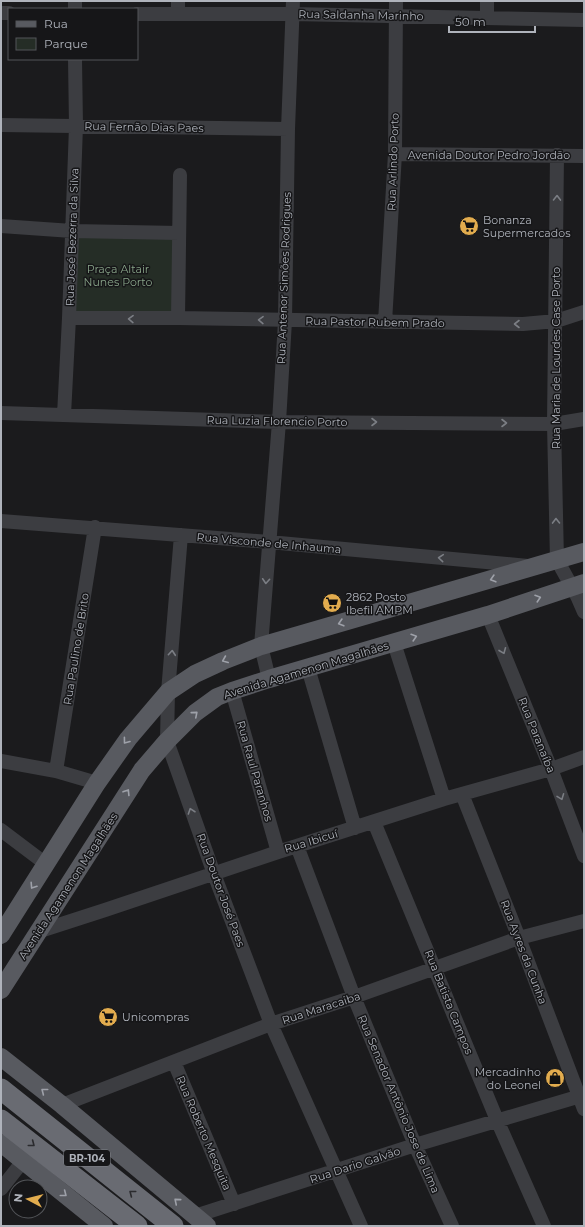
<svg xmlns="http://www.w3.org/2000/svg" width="585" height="1227" viewBox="0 0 585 1227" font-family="Montserrat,sans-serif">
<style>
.green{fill:#252d26}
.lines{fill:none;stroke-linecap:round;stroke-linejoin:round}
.minor{stroke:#3c3d41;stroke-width:14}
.major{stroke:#585a60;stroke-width:18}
.highway{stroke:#696b72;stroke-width:21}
.oneway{stroke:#7b7e84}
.oneway2{stroke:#9ea1a9}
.oneway3{stroke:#2b2b2e}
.labels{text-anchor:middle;stroke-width:3;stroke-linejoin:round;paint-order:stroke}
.shield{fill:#161618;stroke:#81848a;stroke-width:1}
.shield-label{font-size:10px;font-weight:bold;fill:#afb3bb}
.street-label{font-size:11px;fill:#afb3bb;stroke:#161618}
.poi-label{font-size:11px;fill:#afb3bb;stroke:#161618;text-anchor:start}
.park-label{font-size:11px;fill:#88a489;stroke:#161618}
</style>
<rect width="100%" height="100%" fill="#1b1b1d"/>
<!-- green -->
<path class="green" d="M 72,231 L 179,233 L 178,318 L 69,318 Z"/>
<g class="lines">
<!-- minor -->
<path class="minor" d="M 75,9 L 75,1
M 1,13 L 9,13
M 178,13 L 178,1
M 137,14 L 292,14 L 584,20
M 487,18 L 487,1
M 1,125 L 288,129
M 395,154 L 584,156
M 557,155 L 554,424 L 557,560 L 577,596 L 584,612
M 1,226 L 72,231 L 179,233
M 69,318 L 178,318 L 523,324 L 556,321 L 584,312
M 178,318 L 180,175
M 385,322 L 395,154 L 396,1
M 1,413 L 279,422 L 554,424 L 584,419
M 64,415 L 69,318 L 76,126 L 75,59
M 1,521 L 269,542 L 528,566
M 181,535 L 168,692 L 167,741 L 214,874 L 271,1024 L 361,1226
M 488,615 L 551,769 L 584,856
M 394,643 L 444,799
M 308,668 L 355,828
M 269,679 L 261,646 L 279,422 L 285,321 L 288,129 L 293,1
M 232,691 L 278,852
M 1,761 L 56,771 L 97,783
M 56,771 L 95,527
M 462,794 L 519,938 L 584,1109
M 374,822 L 497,1120 L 544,1226
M 1,830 L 46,864
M 297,846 L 354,997 L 415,1145 L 452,1226
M 40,931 L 105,910 L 278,852 L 444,799 L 551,769 L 584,757
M 174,1062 L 234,1204
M 62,1105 L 271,1024 L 354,997 L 519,938 L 584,921
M 1,1189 L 23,1161
M 195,1216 L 415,1145 L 584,1095"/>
<!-- major -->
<path class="major" d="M 1,935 L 97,783 L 128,739 L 168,692 L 195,674 L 223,661 L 261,646 L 584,552
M 1,990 L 142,770 L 167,741 L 195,713 L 217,697 L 232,691 L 269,679 L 488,615 L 584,583
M 1,1057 L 62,1105 L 207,1226
M 1,1143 L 104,1226"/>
<!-- highway -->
<path class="highway" d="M 1,1089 L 173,1226
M 1,1120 L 137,1226"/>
</g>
<!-- one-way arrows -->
<defs><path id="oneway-chevron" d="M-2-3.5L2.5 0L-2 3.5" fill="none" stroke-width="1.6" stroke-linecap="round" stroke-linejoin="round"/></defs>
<g class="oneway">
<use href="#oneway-chevron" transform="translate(557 198) rotate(-89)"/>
<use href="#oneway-chevron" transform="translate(131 319) rotate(-179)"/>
<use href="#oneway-chevron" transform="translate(261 320) rotate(-179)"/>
<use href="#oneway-chevron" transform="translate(517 324) rotate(-180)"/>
<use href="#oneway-chevron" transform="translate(374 422)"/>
<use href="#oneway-chevron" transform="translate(504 423)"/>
<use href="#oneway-chevron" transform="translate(556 521) rotate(-91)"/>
<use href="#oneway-chevron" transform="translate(441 558) rotate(-175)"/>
<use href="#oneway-chevron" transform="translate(266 581) rotate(94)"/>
<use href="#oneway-chevron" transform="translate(503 651) rotate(68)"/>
<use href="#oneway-chevron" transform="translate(172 653) rotate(-85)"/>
<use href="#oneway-chevron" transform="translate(561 797) rotate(69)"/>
<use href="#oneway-chevron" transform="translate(191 811) rotate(-109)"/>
</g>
<g class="oneway2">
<use href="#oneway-chevron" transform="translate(493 579) rotate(164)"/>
<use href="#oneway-chevron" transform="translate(538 598) rotate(-18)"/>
<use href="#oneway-chevron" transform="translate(341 623) rotate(164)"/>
<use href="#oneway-chevron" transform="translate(414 637) rotate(-17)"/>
<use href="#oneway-chevron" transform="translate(225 660) rotate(157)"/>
<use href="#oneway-chevron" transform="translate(195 714) rotate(-41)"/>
<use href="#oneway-chevron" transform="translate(126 741) rotate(127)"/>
<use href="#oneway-chevron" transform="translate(127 792) rotate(-58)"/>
<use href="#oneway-chevron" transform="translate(33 886) rotate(123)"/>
<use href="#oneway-chevron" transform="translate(44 1091) rotate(-142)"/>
<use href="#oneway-chevron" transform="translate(64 1194) rotate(38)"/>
<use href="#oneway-chevron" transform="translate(177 1201) rotate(-140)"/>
</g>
<g class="oneway3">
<use href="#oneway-chevron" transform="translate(32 1144) rotate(38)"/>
<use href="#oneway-chevron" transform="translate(132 1193) rotate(-142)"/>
</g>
<!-- icons -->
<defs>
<g id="supermarket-disc" transform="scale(1)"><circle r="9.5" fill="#e2ac4e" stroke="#161618"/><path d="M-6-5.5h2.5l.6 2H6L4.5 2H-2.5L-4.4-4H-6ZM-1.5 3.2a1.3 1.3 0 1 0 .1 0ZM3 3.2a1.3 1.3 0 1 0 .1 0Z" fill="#111"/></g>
<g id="shop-disc" transform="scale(1)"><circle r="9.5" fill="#e2ac4e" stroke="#161618"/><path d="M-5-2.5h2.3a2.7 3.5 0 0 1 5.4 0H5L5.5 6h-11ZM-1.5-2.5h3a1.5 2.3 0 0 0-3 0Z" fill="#111"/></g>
</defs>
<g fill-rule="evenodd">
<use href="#supermarket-disc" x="469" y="226"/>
<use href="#supermarket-disc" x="332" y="603"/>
<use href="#supermarket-disc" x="108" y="1017"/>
<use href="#shop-disc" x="555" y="1078"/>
</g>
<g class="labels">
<!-- shield labels -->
<rect class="shield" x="64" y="1150" width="46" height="16" rx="3"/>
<g class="shield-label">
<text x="87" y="1162">BR-104</text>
</g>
<!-- street labels -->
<g class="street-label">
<text transform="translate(361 15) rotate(1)" y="4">Rua Saldanha Marinho</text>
<text transform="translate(144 127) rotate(1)" y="4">Rua Fernão Dias Paes</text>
<text x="489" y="159">Avenida Doutor Pedro Jordão</text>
<text transform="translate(393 162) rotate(-88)" y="4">Rua Arlindo Porto</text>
<text transform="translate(72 237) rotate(-88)" y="4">Rua José Bezerra da Silva</text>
<text transform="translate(284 278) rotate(-88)" y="4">Rua Antenor Simões Rodrigues</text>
<text transform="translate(375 322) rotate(1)" y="4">Rua Pastor Rubem Prado</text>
<text transform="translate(556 358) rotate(-90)" y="4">Rua Maria de Lourdes Case Porto</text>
<text transform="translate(277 421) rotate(1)" y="4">Rua Luzia Florencio Porto</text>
<text transform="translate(269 543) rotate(5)" y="4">Rua Visconde de Inhauma</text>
<text transform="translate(76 649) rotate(-81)" y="4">Rua Paulino de Brito</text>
<text transform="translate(306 670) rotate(-17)" y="4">Avenida Agamenon Magalhães</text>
<text transform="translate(537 735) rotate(68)" y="4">Rua Paranaíba</text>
<text transform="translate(255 771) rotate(74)" y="4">Rua Raul Paranhos</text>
<text transform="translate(311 841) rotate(-17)" y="4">Rua Ibicuí</text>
<text transform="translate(68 886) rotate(-57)" y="4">Avenida Agamenon Magalhães</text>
<text transform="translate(221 890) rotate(70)" y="4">Rua Doutor José Paes</text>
<text transform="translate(524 952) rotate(69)" y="4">Rua Ayres da Cunha</text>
<text transform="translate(449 1002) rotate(68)" y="4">Rua Batista Campos</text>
<text transform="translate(321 1008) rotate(-18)" y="4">Rua Maracaiba</text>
<text transform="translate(399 1104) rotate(67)" y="4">Rua Senador Antônio Jose de Lima</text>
<text transform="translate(204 1133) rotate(67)" y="4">Rua Roberto Mesquita</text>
<text transform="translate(355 1165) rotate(-18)" y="4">Rua Dario Galvão</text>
</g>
<!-- poi labels -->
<g class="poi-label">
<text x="483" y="224">Bonanza<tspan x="483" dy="13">Supermercados</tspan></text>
<text x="346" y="601">2862 Posto<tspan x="346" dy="13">Ibefil AMPM</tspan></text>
<text x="122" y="1021">Unicompras</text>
<text x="541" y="1076" text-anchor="end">Mercadinho<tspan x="541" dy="13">do Leonel</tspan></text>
</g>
<!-- park labels -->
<g class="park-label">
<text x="118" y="273">Praça Altair<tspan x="118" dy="13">Nunes Porto</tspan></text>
</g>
</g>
<!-- border -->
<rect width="585" height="1227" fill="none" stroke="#afb3bb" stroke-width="4"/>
<!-- legend -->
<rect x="8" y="8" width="130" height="52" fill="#161618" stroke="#535559"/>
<rect x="16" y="21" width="20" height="6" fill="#585a60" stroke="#535559"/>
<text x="44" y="28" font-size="12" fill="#afb3bb">Rua</text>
<rect x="16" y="38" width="20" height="12" fill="#252d26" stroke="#535559"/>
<text x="44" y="48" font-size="12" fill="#afb3bb">Parque</text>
<!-- north arrow -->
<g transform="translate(28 1199) rotate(277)"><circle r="19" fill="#161618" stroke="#535559"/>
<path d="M0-3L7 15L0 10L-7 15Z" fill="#e2ac4e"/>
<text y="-6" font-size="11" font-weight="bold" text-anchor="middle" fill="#afb3bb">N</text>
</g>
<!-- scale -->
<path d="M449 26v6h86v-6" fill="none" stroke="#afb3bb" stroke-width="2"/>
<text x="455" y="26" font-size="12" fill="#afb3bb" stroke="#161618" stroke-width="3" paint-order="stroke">50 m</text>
</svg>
